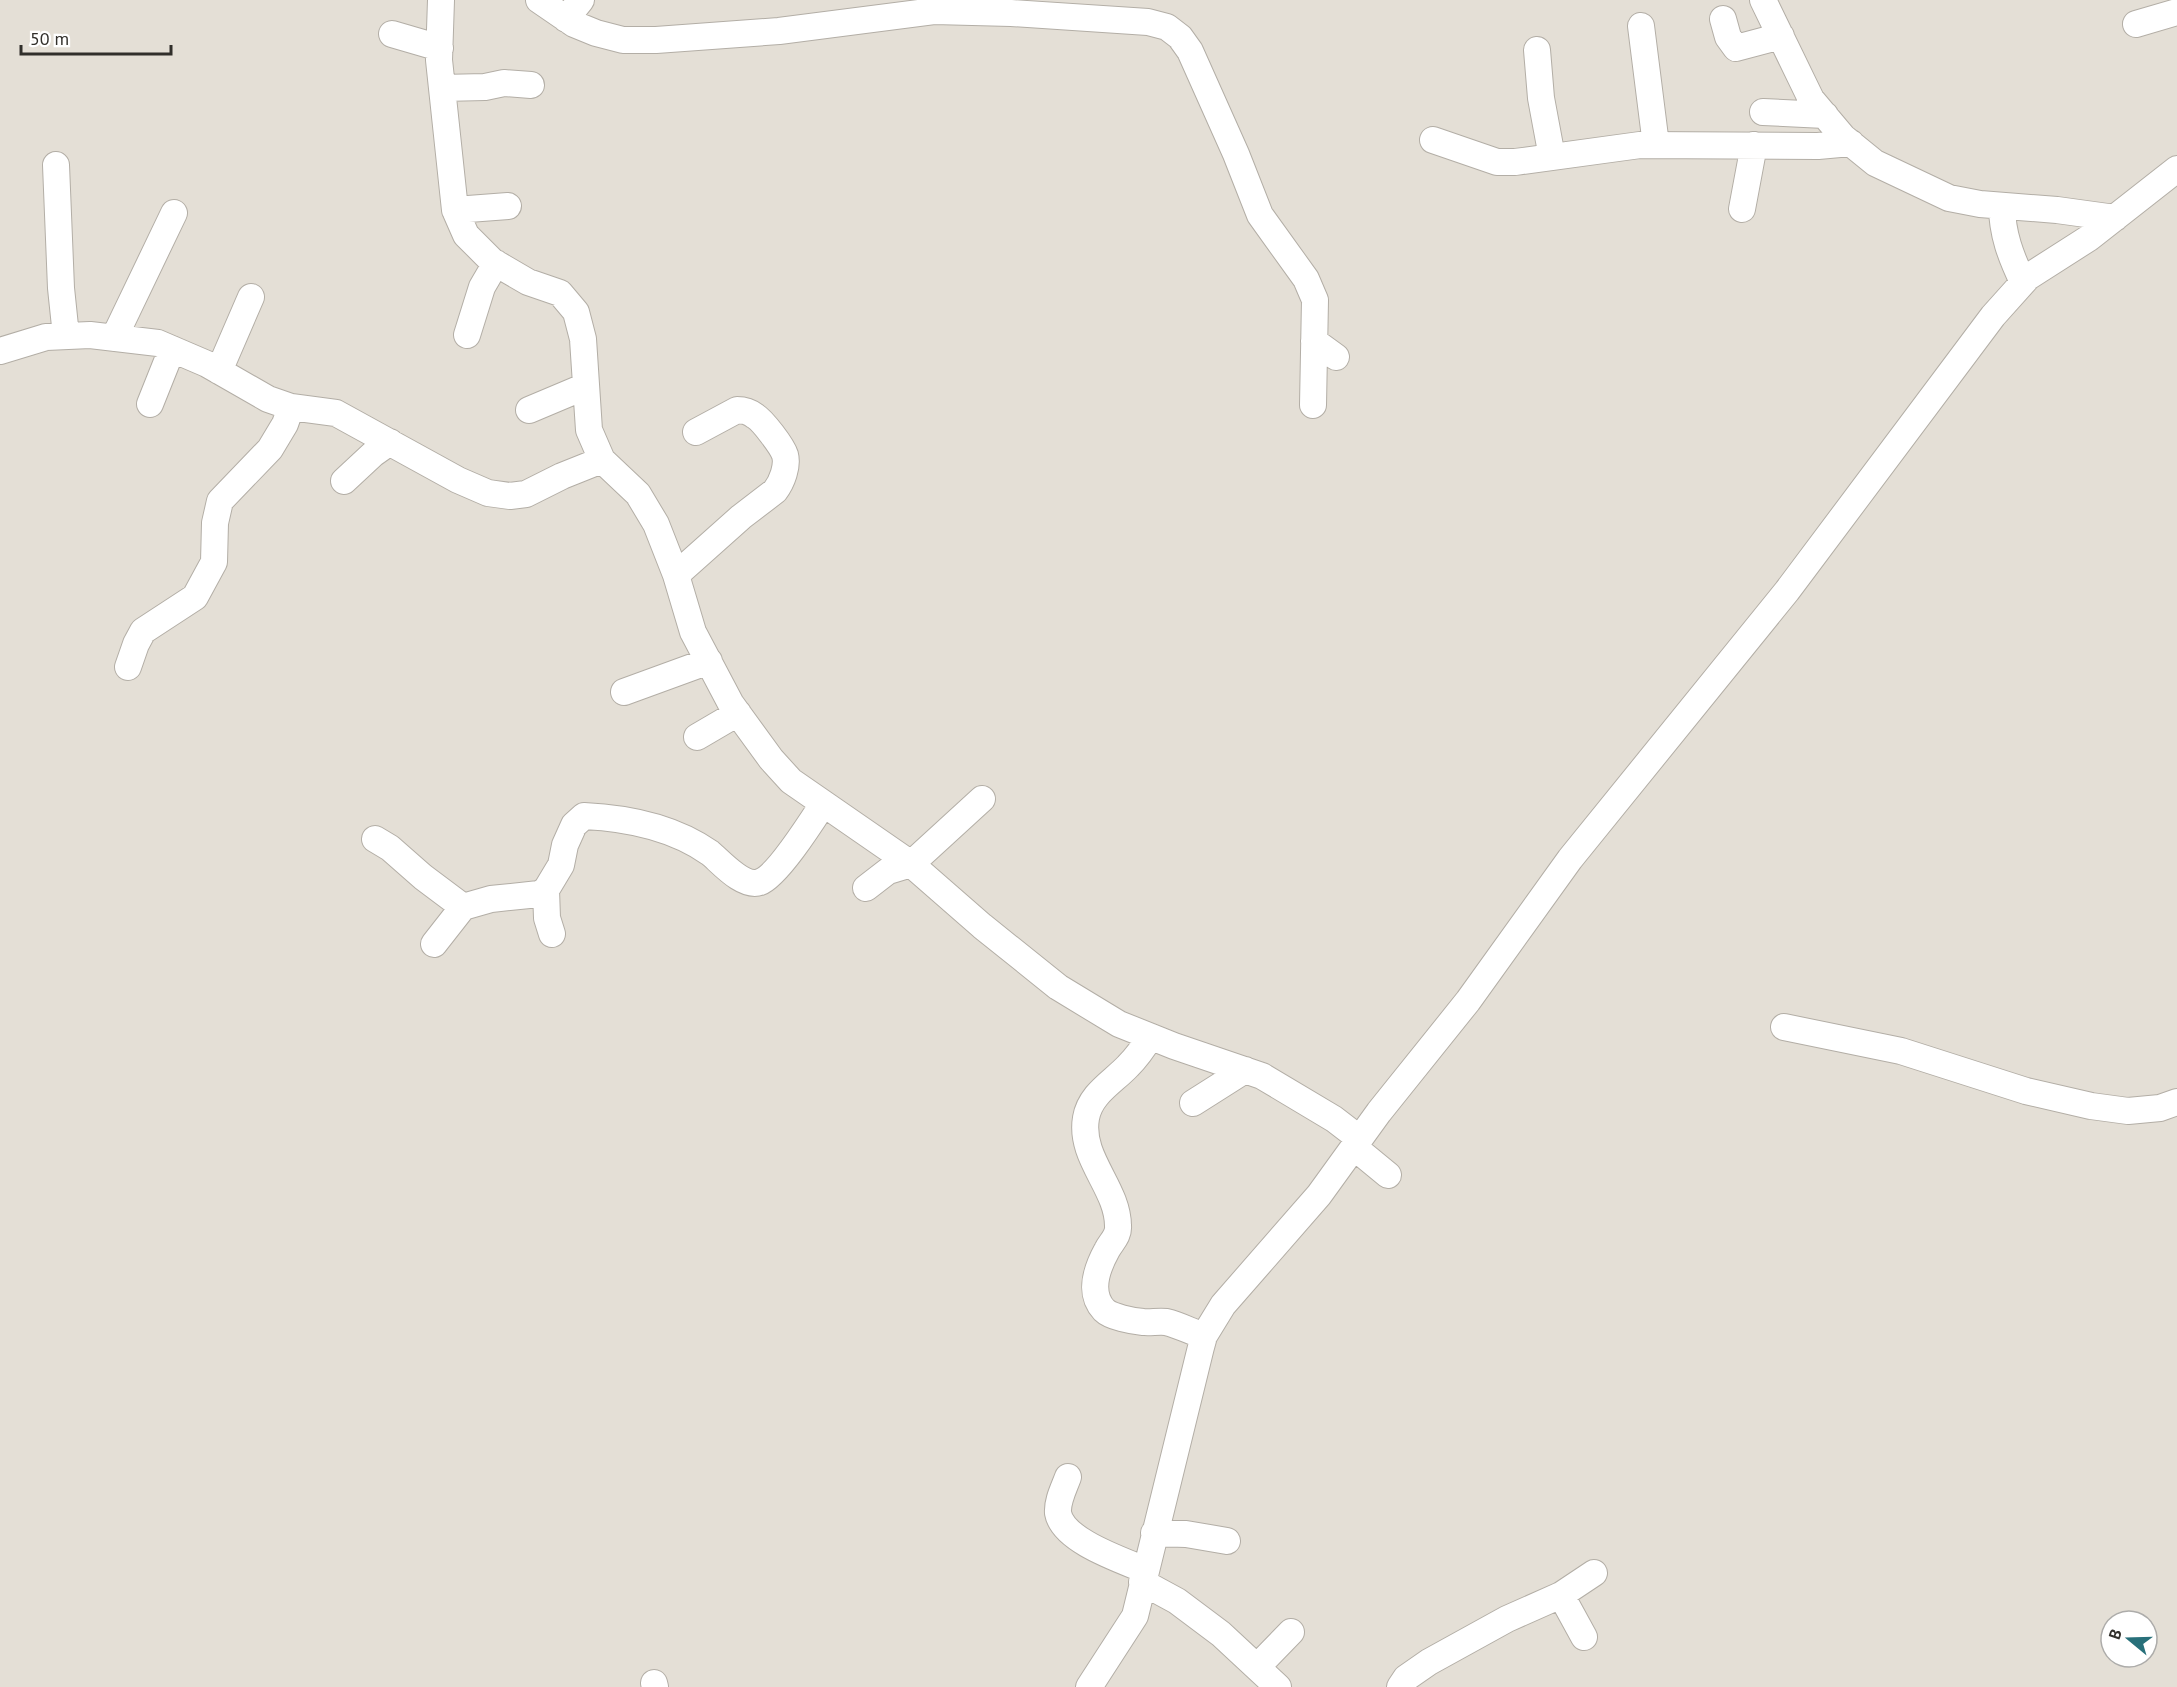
<svg xmlns="http://www.w3.org/2000/svg" width="2177" height="1687" viewBox="0 0 2177 1687" font-family="'PT Sans',sans-serif">
<style>
.lines{fill:none;stroke-linecap:round;stroke-linejoin:round}
.minor-casing{stroke:#b3aea6;stroke-width:28}
.minor{stroke:#fff;stroke-width:26}
</style>
<rect width="100%" height="100%" fill="#e4dfd6"/>
<g class="lines">
<!-- minor casing -->
<g class="minor-casing">
<path id="minor" d="M 441,0 L 439,60 L 455,210 L 466,235 L 492,261 L 528,282 L 560,293 L 576,312 L 583,339 L 589,430 L 602,460 L 638,494 L 656,524 L 676,575 L 693,632 L 731,704 L 771,759 L 791,781 L 911,864 L 982,926 L 1058,987 L 1119,1024 L 1174,1046 L 1262,1076 L 1334,1119 L 1360,1139
M 539,0 L 574,24 L 596,33 L 623,40 L 656,40 L 779,31 L 934,11 L 1011,13 L 1148,22 L 1167,27 L 1180,37 L 1190,51 L 1236,154 L 1260,215 L 1306,279 L 1315,300 L 1313,405
M 1763,0 L 1811,99 L 1843,137 L 1875,163 L 1949,198 L 1980,204 L 2057,210 L 2115,218
M 566,19 L 581,0
M 1723,19 L 1728,37 L 1736,48 L 1781,36
M 2136,24 L 2177,12
M 1641,26 L 1656,145
M 392,34 L 440,48
M 1537,50 L 1541,98 L 1552,157
M 442,88 L 485,87 L 504,83 L 531,85
M 1763,112 L 1825,115
M 1433,140 L 1497,162 L 1515,162 L 1640,145 L 1818,146 L 1851,143
M 56,165 L 61,288 L 66,336
M 2002,206 C 2002,234 2011,257 2023,282
M 1742,209 L 1754,145
M 455,210 L 508,206
M 467,335 L 482,287 L 496,263
M 114,338 L 174,213
M 1314,341 L 1336,357
M 0,351 L 46,337 L 90,335 L 158,343 L 207,364 L 268,399 L 291,407 L 336,413 L 458,480 L 488,493 L 510,496 L 526,494 L 562,476 L 602,460
M 219,371 L 251,297
M 150,404 L 172,349
M 529,410 L 586,386
M 344,481 L 373,454 L 390,442
M 676,575 L 741,517 L 775,491 C 782,482 788,466 785,455 C 782,446 763,421 755,416 C 750,412 743,410 737,410 L 696,432
M 128,667 L 136,644 L 143,631 L 195,597 L 214,562 L 215,523 L 220,501 L 270,449 L 285,424 L 291,407
M 624,692 L 709,661
M 697,737 L 738,713
M 375,839 L 390,848 L 423,877 L 463,907
M 866,888 L 888,871 L 911,864 L 982,799
M 546,890 L 547,918 L 552,934
M 434,944 L 463,907 L 491,899 L 539,894 L 546,890 L 561,865 L 565,845 L 574,825 L 584,816 C 628,818 673,827 710,853 C 721,862 743,888 760,882 C 777,876 812,821 823,804
M 1784,1027 L 1901,1051 L 2026,1091 L 2091,1106 L 2128,1111 L 2160,1108 L 2177,1102
M 1150,1037 C 1144,1047 1137,1057 1128,1066 C 1113,1082 1090,1094 1086,1118 C 1079,1158 1118,1188 1118,1226 C 1119,1236 1111,1242 1107,1250 C 1097,1268 1088,1293 1104,1310 C 1111,1317 1132,1321 1143,1322 C 1150,1323 1158,1321 1166,1322 C 1179,1325 1192,1332 1204,1336
M 1193,1103 L 1245,1070
M 1354,1147 L 1388,1175
M 1068,1477 C 1064,1488 1057,1501 1058,1513 C 1063,1541 1122,1560 1145,1570
M 1154,1533 L 1186,1534 L 1227,1541
M 1142,1582 L 1177,1601 L 1221,1634 L 1278,1687
M 1561,1595 L 1584,1637
M 1257,1667 L 1291,1632
M 654,1683 L 655,1687
M 1089,1687 L 1135,1616 L 1201,1347 L 1204,1336 L 1223,1305 L 1319,1195 L 1379,1112 L 1468,1001 L 1570,859 L 1787,591 L 1993,316 L 2028,277 L 2089,238 L 2177,169
M 1400,1687 L 1406,1678 L 1429,1662 L 1507,1619 L 1561,1595 L 1594,1573"/>
</g>
<!-- minor -->
<use href="#minor" class="minor"/>
</g>
<!-- north arrow -->
<g transform="translate(2129 1639) rotate(289)"><circle r="28" fill="#ffffff" stroke="#adacaa" stroke-width="1.5"/>
<path d="M0-4.5L10 22L0 15L-10 22Z" fill="#28707a"/>
<text y="-9" font-size="16" font-weight="bold" text-anchor="middle" fill="#312f2b">B</text>
</g>
<!-- scale -->
<path d="M21 45v9h150v-9" fill="none" stroke="#312f2b" stroke-width="3"/>
<text x="30" y="45" font-size="18" fill="#312f2b" stroke="#ffffff" stroke-width="4.5" paint-order="stroke">50 m</text>
</svg>
